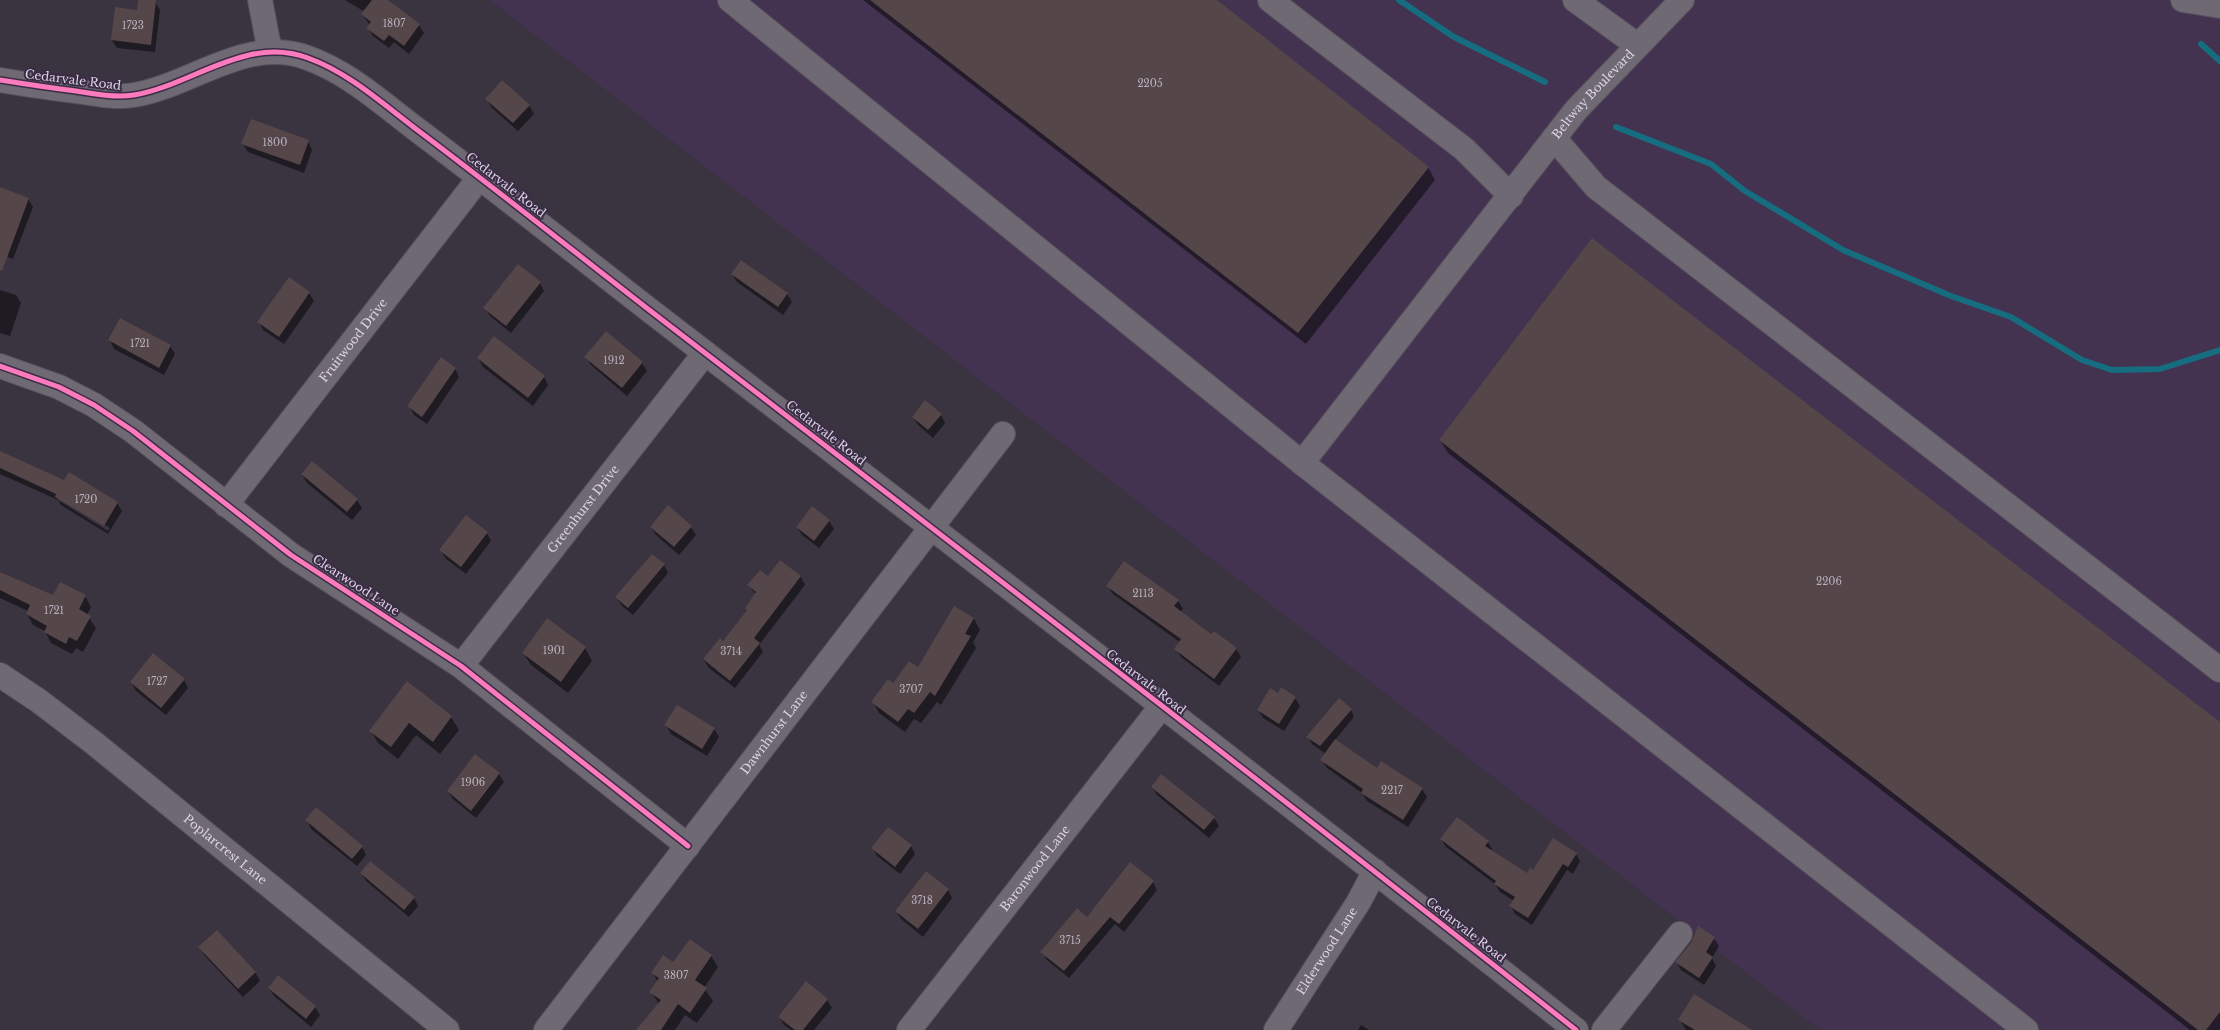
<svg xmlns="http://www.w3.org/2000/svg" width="2220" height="1030" viewBox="0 0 2220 1030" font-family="'Libre Baskerville',serif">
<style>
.built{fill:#443350}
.shadow{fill:#0007;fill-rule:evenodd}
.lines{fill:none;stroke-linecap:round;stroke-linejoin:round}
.stream{stroke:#156d7f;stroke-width:6}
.building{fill:#544649}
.minor-casing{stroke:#56505c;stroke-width:26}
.minor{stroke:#6f6974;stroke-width:24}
.cycleway-casing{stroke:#3b2d46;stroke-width:8}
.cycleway{stroke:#fd7abc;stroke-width:5}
.labels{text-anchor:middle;stroke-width:4;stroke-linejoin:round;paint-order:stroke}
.number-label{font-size:10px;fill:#bab0bd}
.street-label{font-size:12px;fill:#dcd3e4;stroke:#3b2d46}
</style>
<rect width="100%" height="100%" fill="#3a3340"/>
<!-- built -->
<path class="built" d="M 490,0 L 2220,0 L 2220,1030 L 1820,1030 Z"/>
<!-- shadow -->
<path class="shadow" d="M 140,0 L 155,2 L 160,10 L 155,52 L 117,48 L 112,40 L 138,11 Z
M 345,0 L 385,0 L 419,25 L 424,33 L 409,54 L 394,42 L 389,48 L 373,36 L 368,28 L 370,25 L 362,14 L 365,12 Z
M 863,0 L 1215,0 L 1428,167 L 1435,180 L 1306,344 Z
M 487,100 L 529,105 L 534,114 L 518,131 L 492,108 Z
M 308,141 L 312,150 L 304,173 L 248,152 L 243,144 Z
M 0,195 L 28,199 L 33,207 L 13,259 L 0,254 Z
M 732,274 L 787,294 L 792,302 L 783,315 L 737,282 Z
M 540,283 L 544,291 L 511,333 L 490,316 L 485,308 Z
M 0,290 L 16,295 L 21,303 L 10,336 L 0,333 Z
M 309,293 L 314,301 L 284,344 L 263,330 L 259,322 Z
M 121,319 L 170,346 L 175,354 L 164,375 L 114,349 L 110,340 Z
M 606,333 L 642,363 L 647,371 L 627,396 L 591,365 L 586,357 Z
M 478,358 L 544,377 L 548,385 L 533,406 L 483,367 Z
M 455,368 L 459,377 L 427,424 L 414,415 L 409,406 Z
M 941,415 L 945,423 L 933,438 L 918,425 L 913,417 Z
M 1440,440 L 2220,723 L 2220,1030 L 2190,1030 L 1448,453 Z
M 0,456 L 117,503 L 122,511 L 108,534 L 61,505 L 58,500 L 0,474 ZM 58,497 L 110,528 L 108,531 L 58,500 Z
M 302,474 L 357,500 L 362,508 L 352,520 L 307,483 Z
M 668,507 L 691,527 L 696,535 L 679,555 L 656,535 L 651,527 Z
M 829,521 L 834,529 L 819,548 L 802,535 L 797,527 Z
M 487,533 L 491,541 L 466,574 L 446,559 L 441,551 Z
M 781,562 L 801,577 L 805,585 L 759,645 L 763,652 L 735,688 L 709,668 L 704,660 L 723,642 L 748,611 L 756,595 L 749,586 L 769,578 Z
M 664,565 L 668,573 L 633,615 L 622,606 L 617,598 Z
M 0,572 L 53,597 L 85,596 L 91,607 L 87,615 L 96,628 L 83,652 L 76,648 L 72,654 L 51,643 L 45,631 L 33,625 L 27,614 L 28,611 L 0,598 Z
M 1108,586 L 1178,601 L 1183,609 L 1180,612 L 1211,636 L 1236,649 L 1241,657 L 1219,686 L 1181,657 L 1176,649 L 1181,643 L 1113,594 Z
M 955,608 L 974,619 L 980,630 L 973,642 L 976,648 L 941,705 L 937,702 L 921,723 L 914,719 L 905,732 L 879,713 L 873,702 L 893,685 L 919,669 Z
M 547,620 L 585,648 L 592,661 L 568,693 L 531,665 L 523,653 Z
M 184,680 L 188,688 L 166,715 L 136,691 L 131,682 Z
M 407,683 L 451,717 L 459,730 L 440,754 L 416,735 L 398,759 L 378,743 L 371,731 Z
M 1281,689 L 1295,698 L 1300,706 L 1284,731 L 1263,718 L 1258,710 L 1278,695 Z
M 1351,710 L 1354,717 L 1335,740 L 1377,770 L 1422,789 L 1427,797 L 1408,827 L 1367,801 L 1362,793 L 1327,768 L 1322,760 L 1326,754 L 1312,744 L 1308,737 Z
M 666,725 L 714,729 L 719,737 L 707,756 L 671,734 Z
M 476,755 L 499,774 L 504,782 L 476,818 L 453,799 L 448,791 Z
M 1152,787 L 1214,818 L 1219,826 L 1209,838 L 1157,795 Z
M 307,820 L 362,847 L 366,855 L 357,866 L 311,829 Z
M 1441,839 L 1488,842 L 1492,849 L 1491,851 L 1527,875 L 1576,854 L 1580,861 L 1573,874 L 1567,870 L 1532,925 L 1515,914 L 1511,906 L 1514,901 L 1500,892 L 1495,884 L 1446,847 Z
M 911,846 L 915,854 L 900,874 L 877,856 L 873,848 Z
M 361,873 L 414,898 L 418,906 L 409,917 L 366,881 Z
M 1153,882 L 1157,890 L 1124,932 L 1115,924 L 1069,978 L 1047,960 L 1042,952 L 1087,919 Z
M 948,890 L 952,898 L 923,937 L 901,919 L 896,911 Z
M 1699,928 L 1714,938 L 1719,946 L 1712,958 L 1716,966 L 1704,985 L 1681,970 L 1677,962 L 1692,943 Z
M 200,948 L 255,972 L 260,981 L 243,997 L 205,956 Z
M 711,956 L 718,967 L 704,988 L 713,1001 L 697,1023 L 685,1015 L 675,1030 L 638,1030 L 659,1004 L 651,992 L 658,982 L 653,973 L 673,964 Z
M 279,977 L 315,1007 L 320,1015 L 311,1027 L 274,996 L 269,988 Z
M 827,1000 L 832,1008 L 814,1030 L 791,1030 L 784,1025 L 779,1017 Z
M 1680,1020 L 1740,1030 L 1686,1030 Z
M 1361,1025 L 1369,1030 L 1358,1030 Z"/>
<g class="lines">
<!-- stream -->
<path class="stream" d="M 1399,0 L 1454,37 L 1545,82
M 2201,44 L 2220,61
M 1616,127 L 1711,164 L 1745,191 L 1843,250 L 1951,296 L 2011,317 L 2082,360 L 2112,370 L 2160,369 L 2220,350"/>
</g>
<!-- building -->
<path class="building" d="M 138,0 L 156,0 L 151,45 L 111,40 L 115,7 L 137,10 Z
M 372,0 L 388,0 L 420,24 L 404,46 L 389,35 L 384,41 L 366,28 L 371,22 L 361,14 Z
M 870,0 L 1217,0 L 1429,167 L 1298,333 Z
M 502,80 L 530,105 L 513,123 L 485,99 Z
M 251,119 L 309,140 L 300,165 L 241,144 Z
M 0,187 L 29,198 L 2,271 L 0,270 Z
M 1592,238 L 2220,722 L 2220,1012 L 2206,1030 L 2198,1030 L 1439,440 Z
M 741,260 L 788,293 L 778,307 L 731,274 Z
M 518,264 L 541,282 L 506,326 L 483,308 Z
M 289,277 L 310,292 L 279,337 L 257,322 Z
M 120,318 L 171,345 L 159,368 L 108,340 Z
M 606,331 L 643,362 L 622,388 L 584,357 Z
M 494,336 L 545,376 L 528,398 L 477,358 Z
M 441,357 L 456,368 L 422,417 L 407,406 Z
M 925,400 L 942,414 L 928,430 L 912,417 Z
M 0,451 L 64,480 L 69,472 L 118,502 L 104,526 L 55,497 L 56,494 L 0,468 Z
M 312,461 L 358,499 L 347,512 L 301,474 Z
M 668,505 L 692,526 L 674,547 L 650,527 Z
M 812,506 L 830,520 L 814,541 L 796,527 Z
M 466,515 L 488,532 L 461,567 L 439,550 Z
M 652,554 L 665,564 L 628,608 L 615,597 Z
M 780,560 L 801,576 L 754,638 L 760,643 L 730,681 L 703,659 L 720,638 L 723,641 L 747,610 L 745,608 L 756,592 L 747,585 L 760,570 L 768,576 Z
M 1124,561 L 1179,600 L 1174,606 L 1211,634 L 1214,631 L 1237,648 L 1214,679 L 1174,649 L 1181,639 L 1106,586 Z
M 0,572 L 53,595 L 60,582 L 86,595 L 79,609 L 91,616 L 77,641 L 69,637 L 66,644 L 44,632 L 47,626 L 26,614 L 30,605 L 0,590 Z
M 954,606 L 974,618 L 965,634 L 971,636 L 935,696 L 930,692 L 914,713 L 908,709 L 898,722 L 871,702 L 888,679 L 893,683 L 909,661 L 918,667 Z
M 547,618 L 586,647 L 561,682 L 522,653 Z
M 153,653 L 185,679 L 161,708 L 130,682 Z
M 407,681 L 452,716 L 433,742 L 409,723 L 391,747 L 369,731 Z
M 1281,687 L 1296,697 L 1279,724 L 1257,710 L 1270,688 L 1278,693 Z
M 1339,698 L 1352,709 L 1320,746 L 1306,737 Z
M 677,705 L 715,728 L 702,749 L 664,725 Z
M 1335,739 L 1377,768 L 1381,761 L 1423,788 L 1403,820 L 1361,793 L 1363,789 L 1320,760 Z
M 475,754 L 500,773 L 471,811 L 447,791 Z
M 1161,774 L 1215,817 L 1204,830 L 1151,787 Z
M 316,807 L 363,846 L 352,859 L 305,820 Z
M 1457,817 L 1489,841 L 1485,846 L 1527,873 L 1530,868 L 1533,870 L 1553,838 L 1577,853 L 1568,867 L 1563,864 L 1528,918 L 1509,906 L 1515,897 L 1494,884 L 1496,881 L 1440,839 Z
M 888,827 L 912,845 L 895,867 L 871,848 Z
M 370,861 L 415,897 L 404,910 L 360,873 Z
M 1130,862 L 1154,881 L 1119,924 L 1110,917 L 1064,971 L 1040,952 L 1077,908 L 1087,917 Z
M 926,871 L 949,889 L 918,929 L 895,911 Z
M 1698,926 L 1715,937 L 1706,952 L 1713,957 L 1699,978 L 1675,962 L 1691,943 Z
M 217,930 L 256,972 L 238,989 L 198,947 Z
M 690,939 L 712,955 L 695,980 L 707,988 L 690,1013 L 678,1004 L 661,1030 L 636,1030 L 661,1000 L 649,992 L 659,978 L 651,973 L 663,955 L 673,962 Z
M 278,975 L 316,1006 L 306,1019 L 268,988 Z
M 806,981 L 828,999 L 803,1030 L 795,1030 L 778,1017 Z
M 1694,994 L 1752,1030 L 1695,1030 L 1678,1020 Z"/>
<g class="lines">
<!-- minor casing -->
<g class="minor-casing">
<g id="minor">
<path d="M 260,0 L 270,52"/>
<path d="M 730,0 L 1302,463 L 2026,1030"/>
<path d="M 1270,0 L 1464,149 L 1511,196"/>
<path d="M 1575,0 L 1637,45"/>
<path d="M 2183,0 L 2220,6"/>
<path d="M 0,80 C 25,84 51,88 76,91 C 95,94 115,98 134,95 C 193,85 246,35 308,58 C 350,73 385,106 420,132 C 497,190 572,250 648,309 C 958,548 1269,787 1576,1030"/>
<path d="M 1554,138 L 1596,187 L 2220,670"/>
<path d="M 0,366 L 59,387 L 94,405 L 133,431 L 291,555 L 461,666 L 688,846"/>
<path id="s1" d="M 1302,463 L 1576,110 L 1682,0"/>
<path id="s2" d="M 226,505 L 480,177"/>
<path id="s3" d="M 461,666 L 705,353"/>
<path id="s4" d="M 0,675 L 39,701 L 94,743 L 447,1030"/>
<path id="s5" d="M 546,1030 L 1003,434"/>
<path id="s6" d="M 909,1030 L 1161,707"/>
<path id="s7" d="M 1276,1030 L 1358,903 L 1375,871"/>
<path d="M 1604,1030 L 1680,934"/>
</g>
</g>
<!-- minor -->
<use href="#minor" class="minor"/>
<!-- cycleway casing -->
<g class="cycleway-casing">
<path id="cycleway" d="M 0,80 C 25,84 51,88 76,91 C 95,94 115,98 134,95 C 193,85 246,35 308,58 C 350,73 385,106 420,132 C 497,190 572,250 648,309 C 958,548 1269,787 1576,1030
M 0,366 L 59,387 L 94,405 L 133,431 L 291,555 L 461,666 L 688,846"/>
</g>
<!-- cycleway -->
<use href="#cycleway" class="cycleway"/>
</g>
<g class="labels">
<!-- number labels -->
<g class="number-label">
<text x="394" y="27">1807</text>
<text x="133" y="29">1723</text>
<text x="1150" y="87">2205</text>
<text x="275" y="146">1800</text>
<text x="140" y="347">1721</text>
<text x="614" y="364">1912</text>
<text x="86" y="503">1720</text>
<text x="1829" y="585">2206</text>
<text x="1143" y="597">2113</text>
<text x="54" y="614">1721</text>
<text x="554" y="654">1901</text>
<text x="731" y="655">3714</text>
<text x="157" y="685">1727</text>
<text x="911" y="693">3707</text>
<text x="473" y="786">1906</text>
<text x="1392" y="794">2217</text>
<text x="922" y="904">3718</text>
<text x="1070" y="944">3715</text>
<text x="676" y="979">3807</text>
</g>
<!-- street labels -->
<g class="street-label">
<text transform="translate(73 80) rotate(7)" y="4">Cedarvale Road</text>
<text dy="4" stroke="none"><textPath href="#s1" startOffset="470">Beltway Boulevard</textPath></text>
<text transform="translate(506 185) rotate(38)" y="4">Cedarvale Road</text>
<text dy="4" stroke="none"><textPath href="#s2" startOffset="208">Fruitwood Drive</textPath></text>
<text transform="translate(826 433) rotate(38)" y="4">Cedarvale Road</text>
<text dy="4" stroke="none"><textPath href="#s3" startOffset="199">Greenhurst Drive</textPath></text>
<text transform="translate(356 585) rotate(33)" y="4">Clearwood Lane</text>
<text transform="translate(1146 682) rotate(38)" y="4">Cedarvale Road</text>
<text dy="4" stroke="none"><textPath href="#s5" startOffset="375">Dawnhurst Lane</textPath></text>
<text dy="4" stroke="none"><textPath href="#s4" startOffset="285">Poplarcrest Lane</textPath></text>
<text dy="4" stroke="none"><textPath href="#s6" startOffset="205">Baronwood Lane</textPath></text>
<text transform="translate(1466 930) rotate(38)" y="4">Cedarvale Road</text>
<text dy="4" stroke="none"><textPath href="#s7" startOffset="94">Elderwood Lane</textPath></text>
</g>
</g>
</svg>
